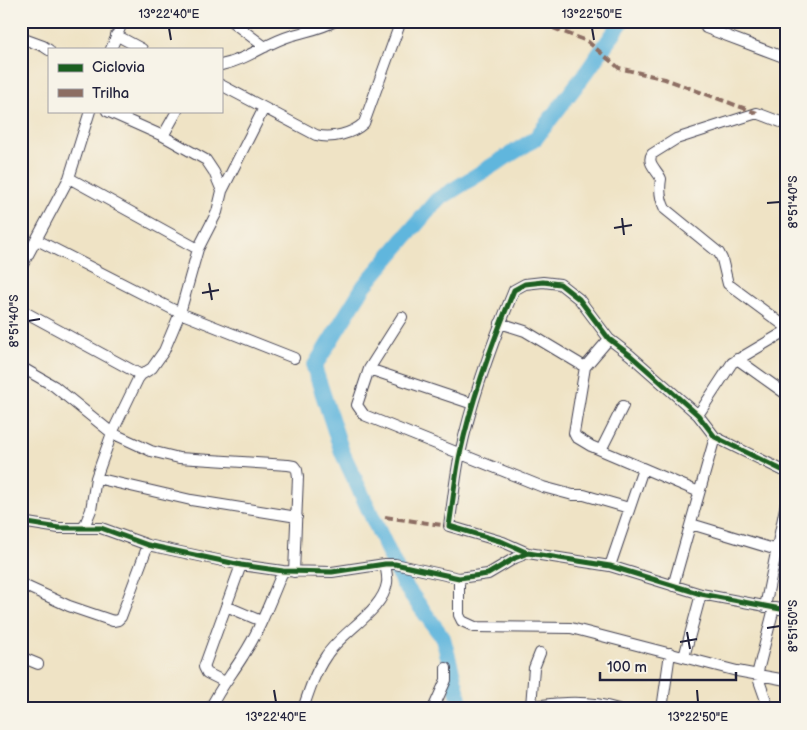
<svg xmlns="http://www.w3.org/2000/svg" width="807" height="730" viewBox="0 0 807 730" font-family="'Balsamiq Sans',sans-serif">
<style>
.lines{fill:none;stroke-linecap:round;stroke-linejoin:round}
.river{stroke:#60b6dd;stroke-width:16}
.street-casing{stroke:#413f50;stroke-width:12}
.street{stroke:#fff;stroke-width:10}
.quiet{stroke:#8d6e63;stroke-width:4;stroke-dasharray:8 4;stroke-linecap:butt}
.cycleway-casing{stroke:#f7f3e8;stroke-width:8}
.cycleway{stroke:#1b5e20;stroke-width:5}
.ticks{fill:none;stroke:#22223b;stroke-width:2}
.neatline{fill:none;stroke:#22223b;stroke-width:2}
.ticks-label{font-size:12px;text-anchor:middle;fill:#22223b}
</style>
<rect width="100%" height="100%" fill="#f7f3e8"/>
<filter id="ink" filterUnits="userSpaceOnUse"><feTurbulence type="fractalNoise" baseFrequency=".02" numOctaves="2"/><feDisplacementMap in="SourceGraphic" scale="10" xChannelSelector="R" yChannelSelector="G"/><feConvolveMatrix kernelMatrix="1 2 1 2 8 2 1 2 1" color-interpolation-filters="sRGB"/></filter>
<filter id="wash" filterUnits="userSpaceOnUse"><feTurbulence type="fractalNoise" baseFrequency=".0096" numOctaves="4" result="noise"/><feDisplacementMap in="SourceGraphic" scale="20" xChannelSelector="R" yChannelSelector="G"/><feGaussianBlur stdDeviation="1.12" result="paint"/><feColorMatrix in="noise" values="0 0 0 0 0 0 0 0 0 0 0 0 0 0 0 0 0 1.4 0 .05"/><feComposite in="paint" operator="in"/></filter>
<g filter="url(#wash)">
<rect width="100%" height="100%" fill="#efe3c5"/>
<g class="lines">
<!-- river -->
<path class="river" d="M 461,709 L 458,694 L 443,638 L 403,583 L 342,452 L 314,367 L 364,286 L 437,200 L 535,139 L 588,70 L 622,21"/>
</g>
</g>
<g filter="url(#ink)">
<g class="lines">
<!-- street casing -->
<g class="street-casing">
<path id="street" d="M 231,21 L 265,47
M 706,28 L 786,58
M 116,35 L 142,49
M 21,38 L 43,46 L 49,50
M 111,49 L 123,21
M 221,65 C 247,60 266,43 290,36 C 306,31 321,29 335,21
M 221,85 L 316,135 C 332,139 352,134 364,123 L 401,21
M 107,111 L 163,136 L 206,160 L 214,172 L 222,191
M 786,124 L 757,113 L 676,139 L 652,154 C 646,163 658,171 661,179 C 659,190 660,199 665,209 L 719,253 L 722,259 L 728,284 L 786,327
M 163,136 L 177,111
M 69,178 L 198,249
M 37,240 L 180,313 L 294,358
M 21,268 L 69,178 L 90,111
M 21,310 L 141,375
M 402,317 L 369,369 L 357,405 L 364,415 L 543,487 L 573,495 L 584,495 L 629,508
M 500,323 L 525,331 L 585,367
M 609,339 L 585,367 L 574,433 L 576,437 L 591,446 L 699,492
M 737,359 L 786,394
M 21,367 L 54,386 L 112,433 L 151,451 L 179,458 L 288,465 L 294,466 L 297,470 L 298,477 L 294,572
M 369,369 L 473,404
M 698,415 L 732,363 L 786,331
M 601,450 L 623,406
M 96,478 L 191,500 L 297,517
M 21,522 L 59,528 L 101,528 L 148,545 L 241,565 L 283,571 L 332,572 L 385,564 L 395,564 L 459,578 L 488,574 L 515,558 L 528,553 L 610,566 L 701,594 L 786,610
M 691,524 L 777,550
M 84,527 L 91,510 L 96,478 L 112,433 L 138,379 L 141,375 L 152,368 L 164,351 L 180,313 L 198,249 L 217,212 L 222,191 L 264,108
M 528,553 L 503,542 L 449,526 C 453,502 455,477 460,454 C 472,398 492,343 514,290 L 525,284 L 543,282 L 560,284 L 579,299 L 609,339 L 630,355 L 698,415 L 715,437 L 786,472
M 610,566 L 643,469
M 459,578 L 459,615 L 462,621 L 475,627 L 571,628 L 737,671 L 786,680
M 21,584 L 69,606 L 113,621 L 118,620 L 121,617 L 148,545
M 673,586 L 715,437
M 226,606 L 261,621
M 765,607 L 786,503
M 21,657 L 38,664
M 684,657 L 701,594
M 225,682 L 207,673 L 204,667 L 241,565
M 531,706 L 534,668 L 540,653
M 210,709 C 219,689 232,674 243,656 C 260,630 271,599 283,571
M 303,709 C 309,691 315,672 326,656 C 341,632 383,611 387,583 C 388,577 386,570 385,564
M 433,709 L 446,680 L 446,668
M 512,709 C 546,704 584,698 618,709
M 662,709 L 670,653
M 769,709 L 757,675 L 774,608"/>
</g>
<!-- street -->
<use href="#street" class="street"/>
<!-- quiet -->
<path class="quiet" d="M 544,21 L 553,28 L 587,41 L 619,68 L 665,79 L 757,113
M 385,517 L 449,526"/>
<!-- cycleway casing -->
<g class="cycleway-casing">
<path id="cycleway" d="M 21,522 L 59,528 L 101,528 L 148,545 L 241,565 L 283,571 L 332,572 L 385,564 L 395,564 L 459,578 L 488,574 L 515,558 L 528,553 L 610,566 L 701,594 L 786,610
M 528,553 L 503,542 L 449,526 C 453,502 455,477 460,454 C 472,398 492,343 514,290 L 525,284 L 543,282 L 560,284 L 579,299 L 609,339 L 630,355 L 698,415 L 715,437 L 786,472"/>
</g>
<!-- cycleway -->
<use href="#cycleway" class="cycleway"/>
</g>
</g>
<!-- ticks -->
<path class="ticks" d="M 169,28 L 171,40M 592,28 L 594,40M 767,203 L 780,202M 622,218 L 624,235M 614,228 L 632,225M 209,283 L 212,300M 202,293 L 219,290M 28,321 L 40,319M 767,628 L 780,626M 687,632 L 690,649M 680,642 L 697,639M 274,690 L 276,702M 697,690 L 698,702"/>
<!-- margin -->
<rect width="807" height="730" fill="none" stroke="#f7f3e8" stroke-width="55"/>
<!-- legend -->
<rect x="48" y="48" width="175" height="65" fill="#f7f3e8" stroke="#a29fa3"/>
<rect x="58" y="64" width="25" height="8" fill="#1b5e20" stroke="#a29fa3"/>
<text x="92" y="72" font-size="15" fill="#22223b">Ciclovia</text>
<rect x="58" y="89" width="25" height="8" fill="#8d6e63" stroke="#a29fa3"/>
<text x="92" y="98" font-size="15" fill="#22223b">Trilha</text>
<!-- scale -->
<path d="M600 672v8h136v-8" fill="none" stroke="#22223b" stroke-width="2.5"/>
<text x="607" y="672" font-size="15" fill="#22223b" stroke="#f7f3e8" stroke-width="4" paint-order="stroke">100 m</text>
<rect x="28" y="28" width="752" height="674" class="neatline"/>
<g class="ticks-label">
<text x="169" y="18">13°22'40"E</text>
<text x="592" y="18">13°22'50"E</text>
<text transform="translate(793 202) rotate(-90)" y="4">8°51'40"S</text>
<text transform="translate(14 321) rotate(-90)" y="4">8°51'40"S</text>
<text transform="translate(793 626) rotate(-90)" y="4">8°51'50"S</text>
<text x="276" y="721">13°22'40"E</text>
<text x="698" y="721">13°22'50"E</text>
</g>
</svg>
